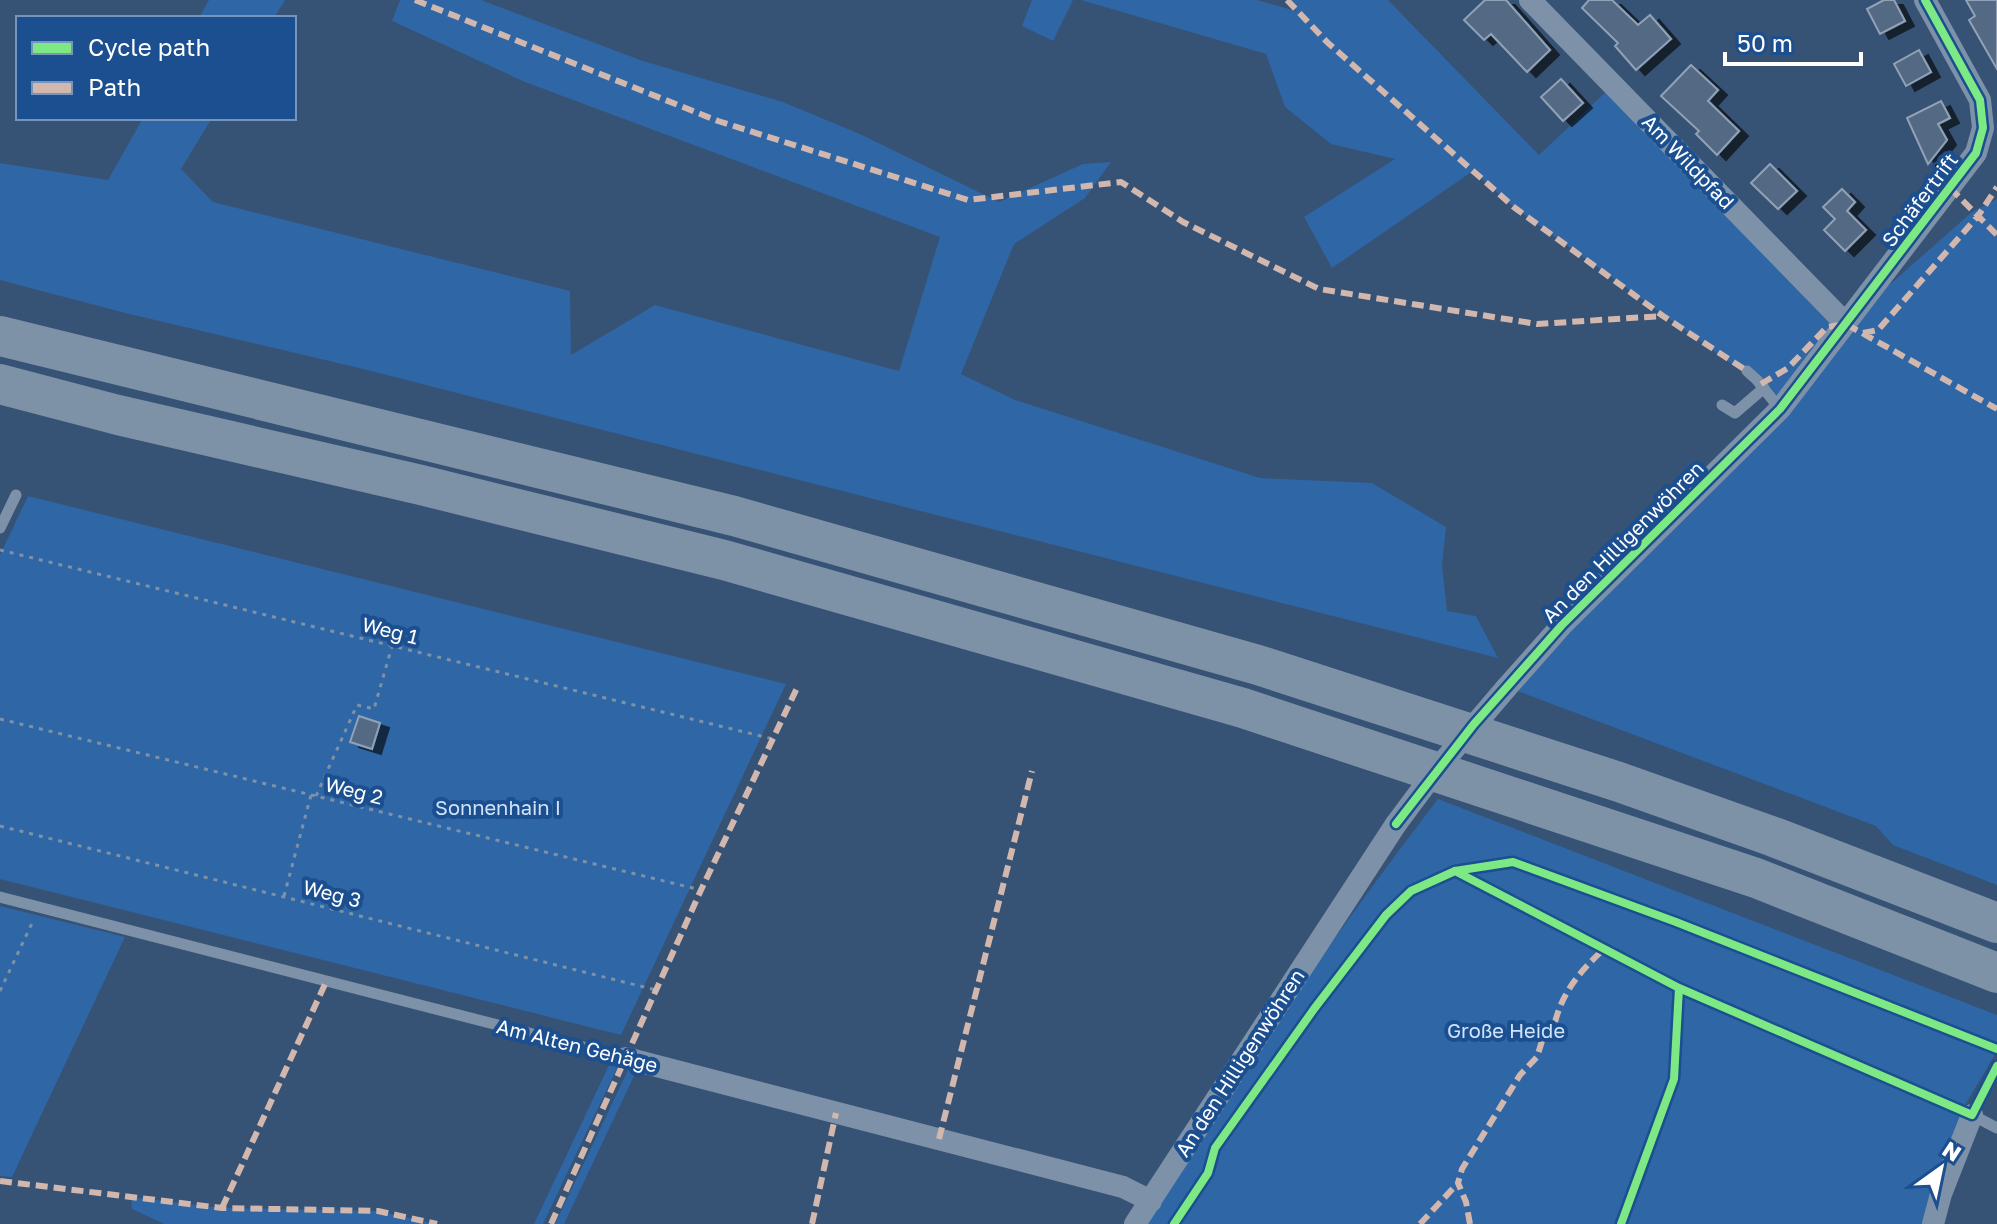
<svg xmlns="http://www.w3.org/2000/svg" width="1997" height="1224" viewBox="0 0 1997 1224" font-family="'Golos Text',sans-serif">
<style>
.green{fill:#2f66a5}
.building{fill:#526984;stroke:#92a2b6;stroke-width:2;filter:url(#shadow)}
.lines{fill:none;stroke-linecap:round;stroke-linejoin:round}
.path{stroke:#7d92a8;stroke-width:3;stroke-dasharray:4 6;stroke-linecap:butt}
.service{stroke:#7d92a8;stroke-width:11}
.minor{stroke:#7d92a8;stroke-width:22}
.motorway{stroke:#7e92a7;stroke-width:40}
.minor-bridge{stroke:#7d92a8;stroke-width:22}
.quiet{stroke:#d1b7ad;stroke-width:6;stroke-dasharray:12 6;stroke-linecap:butt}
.cycleway-casing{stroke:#1b4f8f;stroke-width:13}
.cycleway{stroke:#7ce984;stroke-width:8}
.labels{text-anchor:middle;stroke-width:8;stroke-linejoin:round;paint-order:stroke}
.street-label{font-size:20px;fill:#fff;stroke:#1b4f8f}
.park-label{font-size:20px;fill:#cfe3fa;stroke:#1b4f8f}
</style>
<defs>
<filter id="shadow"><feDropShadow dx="9" dy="5" stdDeviation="0" flood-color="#0009"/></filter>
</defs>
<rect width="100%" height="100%" fill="#365274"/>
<!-- green -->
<path class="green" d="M 209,0 L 285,0 L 274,18 L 199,18 Z
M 400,0 L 481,0 L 643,61 L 783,102 L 860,134 L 999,202 L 1083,164 L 1111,162 L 1085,198 L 1014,244 L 961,374 L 1015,400 L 1260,478 L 1372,483 L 1446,527 L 1442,565 L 1447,611 L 1476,616 L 1498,658 L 363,369 L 125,313 L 0,280 L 0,163 L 108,180 L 143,118 L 212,118 L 181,169 L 213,202 L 570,291 L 571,355 L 655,305 L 899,371 L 940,237 L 525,82 L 392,21 Z
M 1032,0 L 1073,0 L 1053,41 L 1022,26 Z
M 1081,0 L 1257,0 L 1296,11 L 1287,0 L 1388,0 L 1539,155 L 1613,85 L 1846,323 L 1972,212 L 1997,199 L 1997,885 L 1893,845 L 1876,826 L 1507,687 L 1780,410 L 1747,375 L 1515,208 L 1473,171 L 1332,268 L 1304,217 L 1395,159 L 1331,144 L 1285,107 L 1266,54 Z
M 28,496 L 786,684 L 621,1035 L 0,879 L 0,555 Z
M 1438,799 L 1997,1015 L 1997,1051 L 1964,1107 L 1925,1224 L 1143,1224 C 1237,1079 1332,936 1438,799 Z
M 0,906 L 125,937 L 12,1177 L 0,1176 Z
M 610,1063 L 618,1066 L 543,1224 L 534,1224 Z
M 628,1070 L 635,1074 L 564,1224 L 555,1224 Z
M 131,1197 L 222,1208 L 378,1211 L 437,1224 L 164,1224 L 132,1209 Z"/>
<!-- building -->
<path class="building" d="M 1485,0 L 1506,0 L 1550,50 L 1527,72 L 1491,34 L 1484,40 L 1464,20 Z
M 1589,0 L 1612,0 L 1638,25 L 1650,15 L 1671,39 L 1636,70 L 1615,46 L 1618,43 L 1582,8 Z
M 1884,0 L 1894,0 L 1905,21 L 1880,34 L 1867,9 Z
M 1966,0 L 1997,0 L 1997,69 L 1969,20 L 1975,16 Z
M 1919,50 L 1931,72 L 1906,86 L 1894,64 Z
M 1691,65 L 1718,90 L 1708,101 L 1739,131 L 1717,155 L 1696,134 L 1699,131 L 1661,96 Z
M 1561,79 L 1583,103 L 1563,121 L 1541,97 Z
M 1941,101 L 1950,118 L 1938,124 L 1947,140 L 1928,164 L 1907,118 Z
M 1770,164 L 1797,191 L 1778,209 L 1751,183 Z
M 1842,189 L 1855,202 L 1847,211 L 1866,230 L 1845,251 L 1824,230 L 1835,219 L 1823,207 Z
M 359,716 L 380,723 L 372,749 L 350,742 Z"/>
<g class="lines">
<!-- path -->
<path class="path" d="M 0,550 L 773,739
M 0,719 L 701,890
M 316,796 L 357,705 L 374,709 L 392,646
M 0,826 L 656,990
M 284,896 L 311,795
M 0,991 L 34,919"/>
<!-- service -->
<path class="service" d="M 1747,371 L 1757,380 L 1780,409
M 1722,405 L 1735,413 L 1764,388
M 0,528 L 16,495
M 0,897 L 626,1058
M 1972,1115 L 1997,1128"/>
<!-- minor -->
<path class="minor" d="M 1530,0 L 1846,324
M 1507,687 L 1562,625 L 1780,409 L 1976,153 L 1983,128 L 1980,100 L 1925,0
M 626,1058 L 1123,1187 L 1151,1201
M 1135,1224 L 1396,824
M 1933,1224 L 1941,1194 L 1972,1115"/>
<!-- motorway -->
<path class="motorway" d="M 0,336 L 734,516 L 1258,665 L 1619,782 L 1774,837 L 1997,923
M 0,384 L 118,415 L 421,485 L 724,560 L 1243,708 L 1756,878 L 1997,973"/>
<!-- minor-bridge -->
<path class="minor-bridge" d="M 1396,824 L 1437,769 L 1507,687"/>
<!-- quiet -->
<path class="quiet" d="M 415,0 L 718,121 L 968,200 L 1121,182 L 1183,222 L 1319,289 L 1537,324 L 1663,316
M 1287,0 L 1328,43 L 1515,208 L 1663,316 L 1747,371
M 1950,188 L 1997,235
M 1863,333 L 1878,330 L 1978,216 L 1997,187
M 1761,384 L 1788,368 L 1827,327 L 1846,324 L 1997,409
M 939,1139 L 1032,771
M 0,1181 L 222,1208 L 378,1211 L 437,1224
M 222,1208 L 326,982
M 551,1224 L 701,890 L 797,688
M 812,1224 L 836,1113
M 1420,1224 L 1458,1183
M 1470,1224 L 1466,1202 L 1458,1183 L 1462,1169 L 1520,1075 L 1537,1057 L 1542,1041 L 1553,1032 C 1559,996 1578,973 1604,949"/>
<!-- cycleway casing -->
<g class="cycleway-casing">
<path id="cycleway" d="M 1396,824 L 1474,724 L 1562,625 L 1780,409 L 1976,153 L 1983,128 L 1980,100 L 1925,0
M 1455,871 L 1679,988 L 1972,1115 L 1997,1066
M 1174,1224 L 1208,1173 L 1215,1148 L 1314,1009 L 1386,915 L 1411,891 L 1455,871 L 1513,862 L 1676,922 L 1997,1049
M 1621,1224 L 1674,1079 L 1679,988"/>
</g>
<!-- cycleway -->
<use href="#cycleway" class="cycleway"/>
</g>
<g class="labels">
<!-- street labels -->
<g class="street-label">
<text transform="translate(1688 162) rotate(46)" y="7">Am Wildpfad</text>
<text transform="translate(1920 200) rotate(-53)" y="7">Schäfertrift</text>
<text transform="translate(1623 542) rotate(-45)" y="7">An den Hilligenwöhren</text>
<text transform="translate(390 631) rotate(14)" y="7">Weg 1</text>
<text transform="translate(354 791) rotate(14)" y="7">Weg 2</text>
<text transform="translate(332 894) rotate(14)" y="7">Weg 3</text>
<text transform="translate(577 1046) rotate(14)" y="7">Am Alten Gehäge</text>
<text transform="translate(1240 1063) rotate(-57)" y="7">An den Hilligenwöhren</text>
</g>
<!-- park labels -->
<g class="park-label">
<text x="498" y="815">Sonnenhain I</text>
<text x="1506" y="1038">Große Heide</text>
</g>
</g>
<!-- legend -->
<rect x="16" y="16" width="280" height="104" fill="#1b4f8f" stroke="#7695bc" stroke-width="2"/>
<rect x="32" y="42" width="40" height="12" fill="#7ce984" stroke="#7695bc" stroke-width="2"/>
<text x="88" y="56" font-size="24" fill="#ffffff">Cycle path</text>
<rect x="32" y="82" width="40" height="12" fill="#d1b7ad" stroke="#7695bc" stroke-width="2"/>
<text x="88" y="96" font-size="24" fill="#ffffff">Path</text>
<!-- north arrow -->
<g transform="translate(1941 1168) rotate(33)" stroke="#1b4f8f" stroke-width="6" paint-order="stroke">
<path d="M0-6L14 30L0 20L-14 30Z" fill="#ffffff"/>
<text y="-12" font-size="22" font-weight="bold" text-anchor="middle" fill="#ffffff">N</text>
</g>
<!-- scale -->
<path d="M1725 52v12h136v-12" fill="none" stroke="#ffffff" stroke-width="4"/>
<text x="1737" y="52" font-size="24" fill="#ffffff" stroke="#1b4f8f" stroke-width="6" paint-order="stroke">50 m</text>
</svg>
